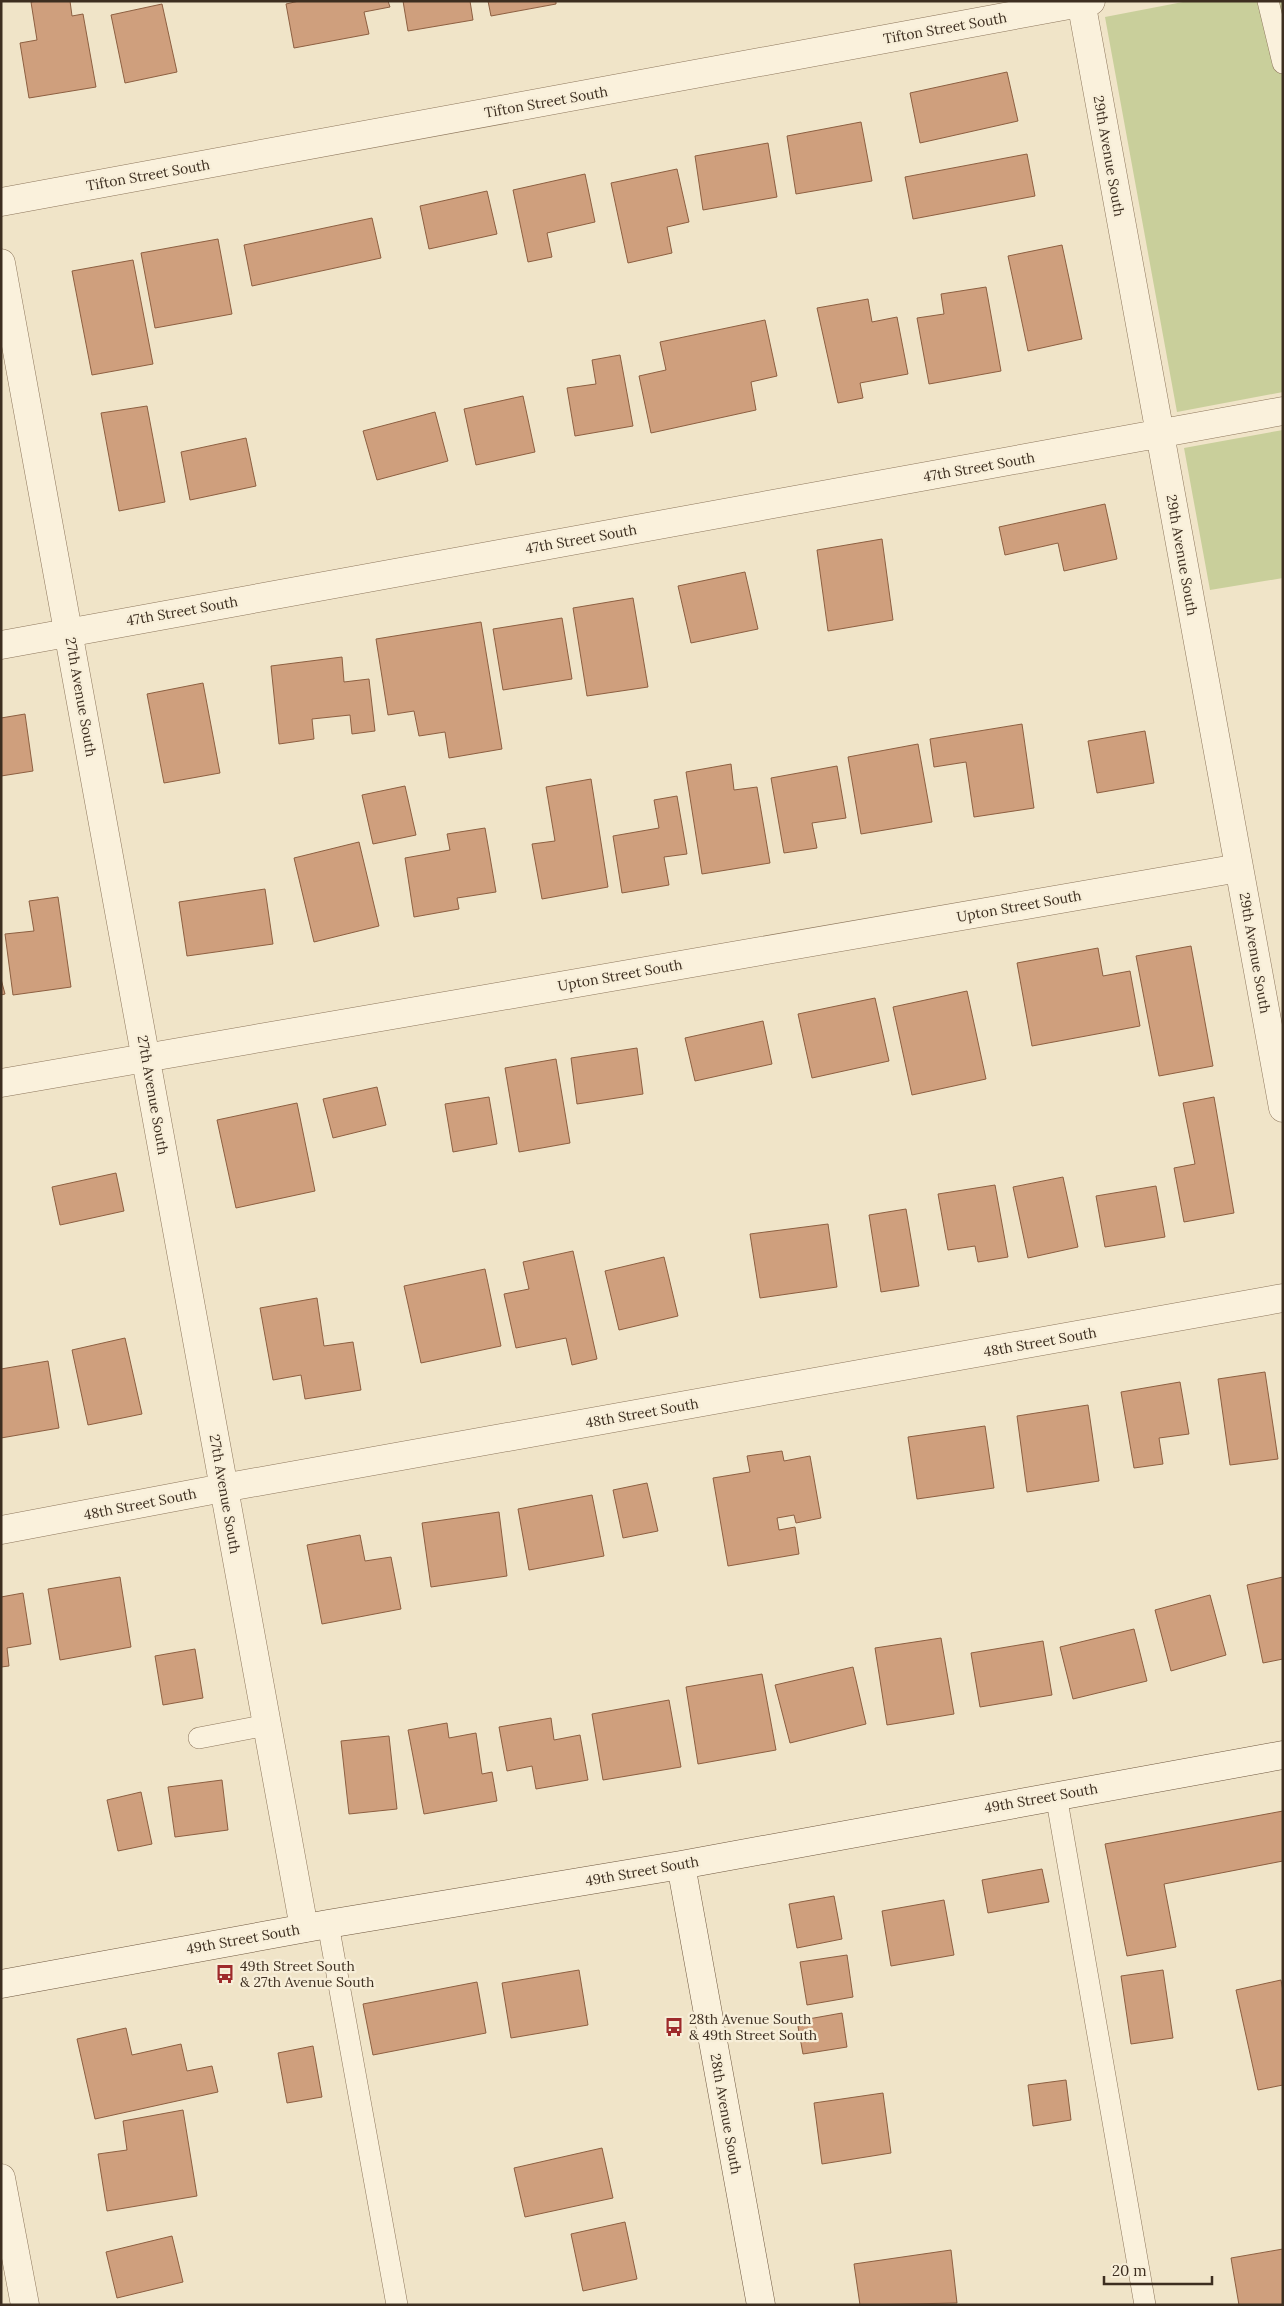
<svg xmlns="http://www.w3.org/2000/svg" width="1284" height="2306" viewBox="0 0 1284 2306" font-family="Lora,serif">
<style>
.green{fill:#c9cf9b}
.building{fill:#cf9f7d;stroke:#8d5f41}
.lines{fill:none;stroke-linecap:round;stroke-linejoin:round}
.lane-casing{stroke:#8d765c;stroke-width:22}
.street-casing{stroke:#8d765c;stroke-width:29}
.secondary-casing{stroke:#6f573f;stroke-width:29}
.lane{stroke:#faf1dc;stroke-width:21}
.street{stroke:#faf1dc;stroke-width:28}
.secondary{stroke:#faf1dc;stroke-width:28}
.labels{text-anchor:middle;stroke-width:4.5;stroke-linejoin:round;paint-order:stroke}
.street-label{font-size:14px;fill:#3d2e20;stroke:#f7eed8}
.poi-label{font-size:14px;fill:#3d2e20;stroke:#f7eed8;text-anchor:start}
</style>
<rect width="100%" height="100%" fill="#f0e4c8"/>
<!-- green -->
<path class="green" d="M 1188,1 L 1283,1 L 1283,392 L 1177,412 L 1105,17 Z
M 1283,430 L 1283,578 L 1210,590 L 1184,448 Z"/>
<!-- building -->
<path class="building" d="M 37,1 L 70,1 L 72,16 L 83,14 L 96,87 L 29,98 L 20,43 L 37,40 L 31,2 Z
M 299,1 L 388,1 L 390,7 L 364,12 L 369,34 L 294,48 L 286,4 Z
M 403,1 L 470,1 L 473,20 L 408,31 Z
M 488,1 L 556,1 L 556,4 L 491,16 Z
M 162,4 L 177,72 L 125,83 L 111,15 Z
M 1007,72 L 1018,121 L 920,143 L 910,93 Z
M 861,122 L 872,181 L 796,194 L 787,136 Z
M 768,143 L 777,197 L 703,210 L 695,156 Z
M 1027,154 L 1035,196 L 913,219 L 905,177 Z
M 677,169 L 689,222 L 667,227 L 672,253 L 628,263 L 611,183 Z
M 585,174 L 595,222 L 547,233 L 552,257 L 528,262 L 513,190 Z
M 487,191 L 497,234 L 429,249 L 420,206 Z
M 372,218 L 381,258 L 252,286 L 244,245 Z
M 218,239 L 232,314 L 155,328 L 141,253 Z
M 1062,245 L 1082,339 L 1028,351 L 1008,256 Z
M 133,260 L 153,364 L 92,375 L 72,271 Z
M 986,287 L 1001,371 L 929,384 L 917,318 L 944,314 L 941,294 Z
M 868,299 L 872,322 L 897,317 L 908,374 L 860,383 L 863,398 L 838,403 L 817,308 Z
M 765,320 L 777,376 L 751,382 L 756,410 L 651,433 L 639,376 L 666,370 L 660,342 Z
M 620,355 L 633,426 L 575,436 L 567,388 L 596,384 L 592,360 Z
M 523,396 L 535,452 L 476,465 L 464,409 Z
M 147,406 L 165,502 L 119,511 L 101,413 Z
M 435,412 L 448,461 L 377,480 L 363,431 Z
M 246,438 L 256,486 L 190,500 L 181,452 Z
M 1105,504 L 1117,559 L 1064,571 L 1058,543 L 1005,555 L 999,527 Z
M 882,539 L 893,620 L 828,631 L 817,550 Z
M 745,572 L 758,629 L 691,643 L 678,586 Z
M 633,598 L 648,687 L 587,696 L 573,608 Z
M 562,618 L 572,679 L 503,690 L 493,629 Z
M 481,622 L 502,749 L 449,758 L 445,732 L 419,736 L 414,711 L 388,715 L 376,639 Z
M 342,657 L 344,682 L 369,679 L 375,731 L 352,734 L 350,715 L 312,719 L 314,739 L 279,744 L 271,666 Z
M 203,683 L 220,773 L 164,783 L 147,694 Z
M 25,714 L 33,771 L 1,776 L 1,718 Z
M 1022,724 L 1034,808 L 974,817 L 966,762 L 934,767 L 930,739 Z
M 1145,731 L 1154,783 L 1097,793 L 1088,741 Z
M 918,744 L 932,822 L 861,834 L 848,757 Z
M 731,764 L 734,790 L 757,787 L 770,863 L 702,874 L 686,772 Z
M 837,766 L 846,818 L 812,823 L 817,848 L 784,853 L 771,778 Z
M 591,779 L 608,887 L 542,899 L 532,844 L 555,841 L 546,787 Z
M 405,786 L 416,835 L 373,844 L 362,795 Z
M 677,796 L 687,854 L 664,857 L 669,885 L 622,893 L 613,836 L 659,828 L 654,800 Z
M 485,828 L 496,892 L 457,898 L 459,909 L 414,917 L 405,858 L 450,850 L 447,834 Z
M 359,842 L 379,926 L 314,942 L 294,858 Z
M 265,889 L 273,944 L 187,956 L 179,902 Z
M 58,897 L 71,987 L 13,995 L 5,934 L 34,931 L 29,901 Z
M 1191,946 L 1213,1066 L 1159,1076 L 1136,956 Z
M 1098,948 L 1103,976 L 1130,971 L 1140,1026 L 1032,1046 L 1017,963 Z
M 1,979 L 5,994 L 1,995 Z
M 967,991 L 986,1079 L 912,1095 L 893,1007 Z
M 875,998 L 889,1061 L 812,1078 L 798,1014 Z
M 763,1021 L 772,1064 L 695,1081 L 685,1038 Z
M 637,1048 L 643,1094 L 577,1104 L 571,1058 Z
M 556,1059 L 570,1143 L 519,1152 L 505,1068 Z
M 377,1087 L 386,1125 L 333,1138 L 323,1099 Z
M 489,1097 L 497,1144 L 453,1152 L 445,1104 Z
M 1214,1097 L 1234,1213 L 1184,1222 L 1174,1168 L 1195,1164 L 1183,1103 Z
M 297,1103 L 315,1191 L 236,1208 L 217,1120 Z
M 116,1173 L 124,1211 L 60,1225 L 52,1187 Z
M 1063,1177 L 1078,1247 L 1028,1258 L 1013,1187 Z
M 995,1185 L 1008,1257 L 978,1262 L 975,1246 L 948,1250 L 938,1194 Z
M 1156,1186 L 1165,1237 L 1105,1247 L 1096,1196 Z
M 906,1209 L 919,1286 L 881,1292 L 869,1215 Z
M 828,1224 L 837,1287 L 760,1298 L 750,1234 Z
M 573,1251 L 597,1359 L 572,1365 L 566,1338 L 516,1348 L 504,1294 L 529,1289 L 523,1262 Z
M 664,1257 L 678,1316 L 619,1330 L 605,1271 Z
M 485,1269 L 501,1346 L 421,1363 L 404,1286 Z
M 317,1298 L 324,1346 L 353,1342 L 361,1390 L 305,1399 L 301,1375 L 273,1380 L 260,1308 Z
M 125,1338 L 142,1414 L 88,1425 L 72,1350 Z
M 48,1361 L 59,1428 L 1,1438 L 1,1369 Z
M 1265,1372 L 1278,1459 L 1230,1465 L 1218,1379 Z
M 1180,1382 L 1189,1434 L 1159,1438 L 1163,1464 L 1134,1468 L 1121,1392 Z
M 1088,1405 L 1099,1481 L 1027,1492 L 1017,1416 Z
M 985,1426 L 994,1488 L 917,1499 L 908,1437 Z
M 782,1451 L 784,1461 L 810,1456 L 821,1518 L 796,1523 L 794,1515 L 777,1518 L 779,1530 L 795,1527 L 799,1554 L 728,1566 L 713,1478 L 750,1472 L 747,1456 Z
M 647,1483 L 658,1531 L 623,1538 L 613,1490 Z
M 592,1495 L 604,1556 L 529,1570 L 518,1509 Z
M 499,1512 L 507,1576 L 431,1587 L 422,1523 Z
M 360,1535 L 365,1561 L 391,1557 L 401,1609 L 322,1624 L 307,1545 Z
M 120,1577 L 131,1647 L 60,1660 L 48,1589 Z
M 1283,1577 L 1283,1659 L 1263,1663 L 1247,1585 Z
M 23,1593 L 31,1644 L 7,1648 L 9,1666 L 1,1667 L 1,1597 Z
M 1210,1595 L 1226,1655 L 1171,1671 L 1155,1610 Z
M 1134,1629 L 1147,1681 L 1073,1699 L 1060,1647 Z
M 941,1638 L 954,1714 L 887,1725 L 875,1648 Z
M 1043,1641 L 1052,1695 L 980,1707 L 971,1653 Z
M 195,1649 L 203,1698 L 163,1705 L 155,1656 Z
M 853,1667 L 866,1724 L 790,1743 L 775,1685 Z
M 762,1674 L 776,1750 L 698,1764 L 686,1687 Z
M 669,1700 L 681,1767 L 603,1780 L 592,1714 Z
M 551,1718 L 554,1740 L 580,1735 L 588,1780 L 536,1789 L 532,1766 L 507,1771 L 499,1727 Z
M 447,1723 L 449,1738 L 476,1733 L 482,1774 L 492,1772 L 497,1801 L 424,1814 L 408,1730 Z
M 389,1736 L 397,1809 L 349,1814 L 341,1741 Z
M 222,1780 L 228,1830 L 175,1837 L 168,1787 Z
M 141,1792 L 152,1844 L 118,1851 L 107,1800 Z
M 1283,1811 L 1283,1861 L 1164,1884 L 1176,1947 L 1127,1956 L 1105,1844 Z
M 1042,1869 L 1049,1902 L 988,1913 L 982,1880 Z
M 834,1896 L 842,1939 L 797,1948 L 789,1904 Z
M 944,1900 L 954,1955 L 891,1966 L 882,1911 Z
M 847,1955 L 853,1997 L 807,2005 L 800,1962 Z
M 579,1970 L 588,2025 L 511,2038 L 502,1983 Z
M 1163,1970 L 1173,2038 L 1131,2044 L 1121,1976 Z
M 1281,1980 L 1283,1991 L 1283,2085 L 1258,2090 L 1236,1990 Z
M 477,1982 L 486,2033 L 373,2055 L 363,2004 Z
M 842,2013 L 847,2047 L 803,2054 L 797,2021 Z
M 126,2028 L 132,2055 L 181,2044 L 187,2071 L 212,2066 L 218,2092 L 95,2119 L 77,2039 Z
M 313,2046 L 322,2097 L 287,2103 L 278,2053 Z
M 1066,2080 L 1071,2120 L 1033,2126 L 1028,2085 Z
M 883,2093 L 891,2153 L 822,2164 L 814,2103 Z
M 183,2110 L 197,2196 L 107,2211 L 98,2154 L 127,2150 L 123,2121 Z
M 602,2148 L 613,2198 L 525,2217 L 514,2168 Z
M 625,2222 L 637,2279 L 583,2291 L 571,2234 Z
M 172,2236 L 183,2282 L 117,2298 L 106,2252 Z
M 1283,2249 L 1283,2305 L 1239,2305 L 1231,2258 Z
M 951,2250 L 957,2303 L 860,2305 L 854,2264 Z"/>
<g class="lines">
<!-- lane casing -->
<g class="lane-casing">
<path id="lane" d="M 1268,1 L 1283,63
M 199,1738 L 267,1725
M 1056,1795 L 1145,2305
M 328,1924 L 397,2305"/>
</g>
<!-- street casing -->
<g class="street-casing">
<path id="street" d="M 1081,1 L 1283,1108
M 1,202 L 1091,1
M 1,263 L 304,1928
M 1,645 L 1283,411
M 1,1083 L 1239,868
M 1,1530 L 223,1488 L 1283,1298
M 1,2178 L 25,2305"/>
</g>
<!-- secondary casing -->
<g class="secondary-casing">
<path id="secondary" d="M 681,1865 L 761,2305
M 1,1984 L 328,1924 L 681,1865 L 1283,1755"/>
</g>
<!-- lane -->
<use href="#lane" class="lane"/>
<!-- street -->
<use href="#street" class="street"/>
<!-- secondary -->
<use href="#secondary" class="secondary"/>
</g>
<!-- icons -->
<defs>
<g id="bus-bare" transform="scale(1.5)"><path d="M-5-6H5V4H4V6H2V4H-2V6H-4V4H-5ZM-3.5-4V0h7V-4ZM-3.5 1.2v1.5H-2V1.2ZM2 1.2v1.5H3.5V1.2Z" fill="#9e2a2b" stroke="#f7eed8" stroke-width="2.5" paint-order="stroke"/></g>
</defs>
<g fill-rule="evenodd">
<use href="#bus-bare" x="225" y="1974"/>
<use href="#bus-bare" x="674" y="2027"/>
</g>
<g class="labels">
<!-- street labels -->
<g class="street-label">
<text transform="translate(945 28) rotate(-10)" y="5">Tifton Street South</text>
<text transform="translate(546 102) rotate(-10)" y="5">Tifton Street South</text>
<text transform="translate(1109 156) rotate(80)" y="5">29th Avenue South</text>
<text transform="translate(148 175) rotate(-10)" y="5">Tifton Street South</text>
<text transform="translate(979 467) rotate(-10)" y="5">47th Street South</text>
<text transform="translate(581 539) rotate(-10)" y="5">47th Street South</text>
<text transform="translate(1182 555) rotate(80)" y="5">29th Avenue South</text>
<text transform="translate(182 611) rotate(-10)" y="5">47th Street South</text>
<text transform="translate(81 697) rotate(80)" y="5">27th Avenue South</text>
<text transform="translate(1019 906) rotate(-10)" y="5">Upton Street South</text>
<text transform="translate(1255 953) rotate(80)" y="5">29th Avenue South</text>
<text transform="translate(620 975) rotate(-10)" y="5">Upton Street South</text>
<text transform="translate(153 1095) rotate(80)" y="5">27th Avenue South</text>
<text transform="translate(1040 1342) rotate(-10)" y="5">48th Street South</text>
<text transform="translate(642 1413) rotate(-10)" y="5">48th Street South</text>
<text transform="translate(225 1494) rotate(80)" y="5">27th Avenue South</text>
<text transform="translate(140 1504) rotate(-11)" y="5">48th Street South</text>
<text transform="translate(1041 1798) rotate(-10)" y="5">49th Street South</text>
<text transform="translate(642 1871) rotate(-10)" y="5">49th Street South</text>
<text transform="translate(243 1939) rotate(-10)" y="5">49th Street South</text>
<text transform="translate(726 2114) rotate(80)" y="5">28th Avenue South</text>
</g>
<!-- poi labels -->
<g class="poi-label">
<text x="240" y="1971">49th Street South<tspan x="240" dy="16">&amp; 27th Avenue South</tspan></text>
<text x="689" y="2024">28th Avenue South<tspan x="689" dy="16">&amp; 49th Street South</tspan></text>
</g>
</g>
<!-- border -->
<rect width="1284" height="2306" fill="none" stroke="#3d2e20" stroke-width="5"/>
<!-- scale -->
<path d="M1104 2276v8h108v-8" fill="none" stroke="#3d2e20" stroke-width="2.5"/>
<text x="1112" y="2276" font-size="15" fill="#3d2e20" stroke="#f7eed8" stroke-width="4" paint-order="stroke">20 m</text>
</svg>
